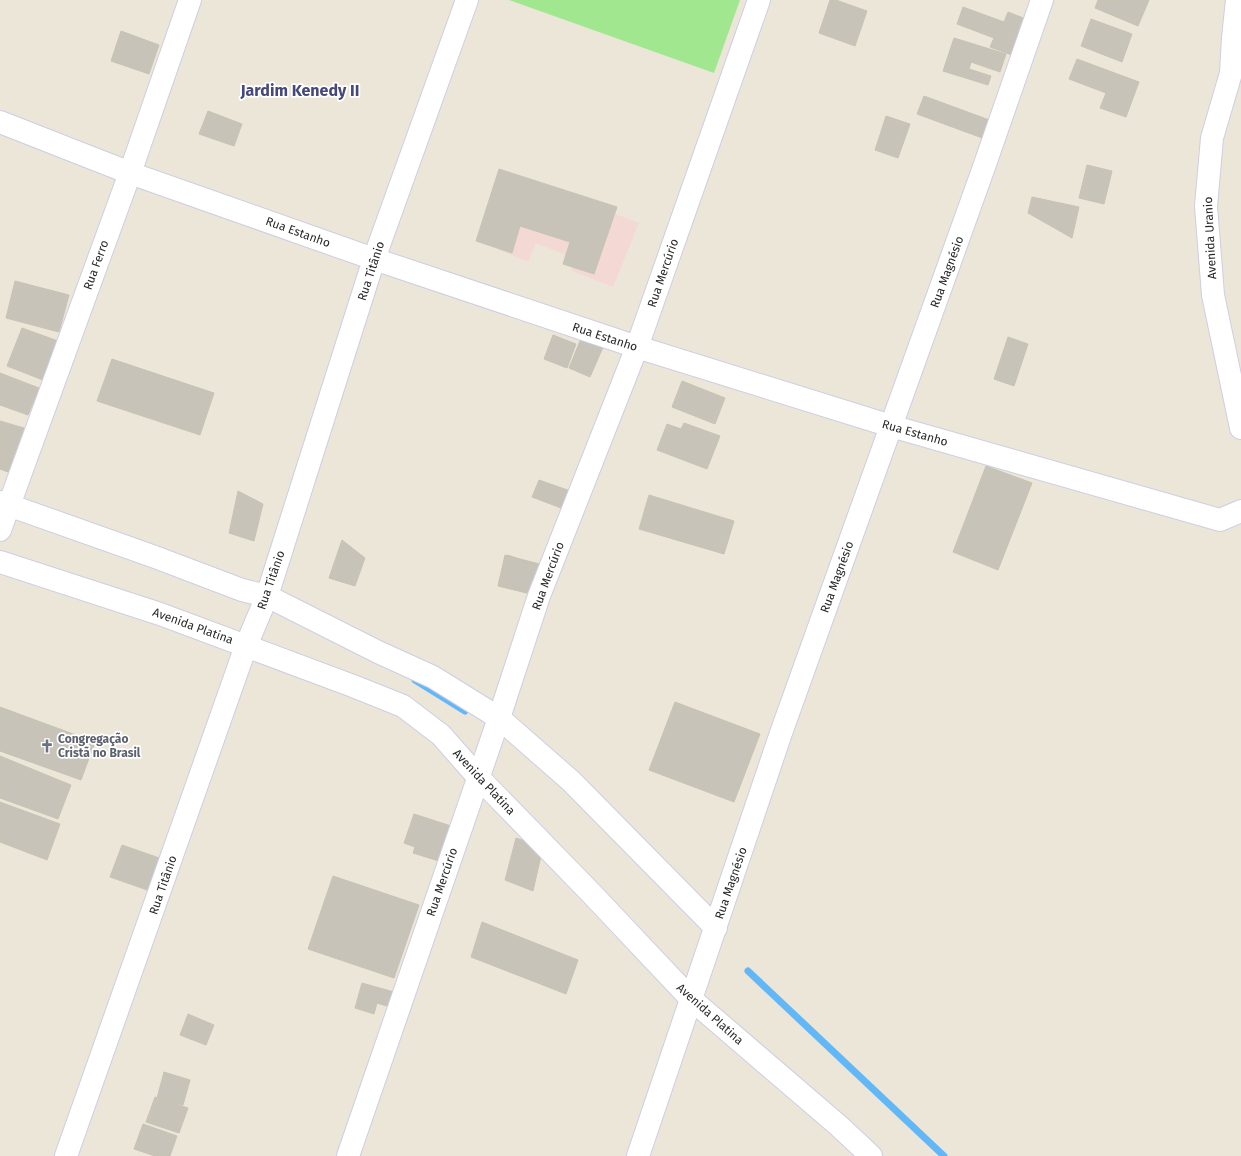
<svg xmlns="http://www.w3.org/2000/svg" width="1241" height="1156" viewBox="0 0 1241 1156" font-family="'Fira Sans',sans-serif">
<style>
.medical{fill:#f4d8d4}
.green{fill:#a0e790}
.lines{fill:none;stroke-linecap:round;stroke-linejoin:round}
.stream{stroke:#62b8f7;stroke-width:7}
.building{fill:#c7c3b8;stroke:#c7c3b2}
.street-casing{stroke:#cdcee3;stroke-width:24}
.street{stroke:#fff;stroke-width:22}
.labels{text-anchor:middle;stroke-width:3.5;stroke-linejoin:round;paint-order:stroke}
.street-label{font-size:12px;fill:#282828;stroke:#fff}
.worship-label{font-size:12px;font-weight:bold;fill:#5b616d;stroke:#fff;text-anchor:start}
.district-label{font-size:16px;font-weight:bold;fill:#46477b;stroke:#fff}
</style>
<rect width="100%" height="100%" fill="#ece6d8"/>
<!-- medical -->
<path class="medical" d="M 523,183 L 551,189 L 639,223 L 613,287 L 572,271 L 576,259 L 536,243 L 528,262 L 497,249 Z"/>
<!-- green -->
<path class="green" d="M 509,0 L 740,0 L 714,73 Z"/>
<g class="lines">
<!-- stream -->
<path class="stream" d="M 415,680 L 465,711
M 748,971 L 944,1156"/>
</g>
<!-- building -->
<path class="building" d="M 830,0 L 836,0 L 867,11 L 855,46 L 819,33 Z
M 1098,0 L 1149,0 L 1138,26 L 1095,8 Z
M 963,7 L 1004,22 L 1008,12 L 1026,19 L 1012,55 L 990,47 L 994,38 L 957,24 Z
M 1091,19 L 1132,34 L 1122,62 L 1081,46 Z
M 121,31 L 159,45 L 149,74 L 111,61 Z
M 954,38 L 1006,54 L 1000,72 L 971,62 L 969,69 L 991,76 L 988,85 L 943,71 Z
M 1077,59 L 1139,82 L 1126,117 L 1100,108 L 1106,93 L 1069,79 Z
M 924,96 L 992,121 L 985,139 L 917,114 Z
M 208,111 L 242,124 L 234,146 L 199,134 Z
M 886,116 L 910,124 L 898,158 L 875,150 Z
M 1087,165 L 1112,171 L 1104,204 L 1079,198 Z
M 499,169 L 617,207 L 594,274 L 563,264 L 570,242 L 520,226 L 512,253 L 476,241 Z
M 1032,197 L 1079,207 L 1072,238 L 1028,213 Z
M 15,281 L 69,295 L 59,332 L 6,318 Z
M 22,328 L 58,341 L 43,380 L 7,366 Z
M 553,335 L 576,344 L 567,368 L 544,359 Z
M 582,336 L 604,345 L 590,377 L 569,368 Z
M 1008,337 L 1028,344 L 1014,386 L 994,379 Z
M 112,359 L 214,393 L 200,435 L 97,401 Z
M 0,373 L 39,388 L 28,415 L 0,405 Z
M 682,381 L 725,398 L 715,424 L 672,407 Z
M 0,421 L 24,428 L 8,472 L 0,469 Z
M 684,423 L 720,436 L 707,469 L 657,450 L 667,424 L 681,429 Z
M 0,434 L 12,438 L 4,460 L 0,458 Z
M 986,466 L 1032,483 L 998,570 L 953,552 Z
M 539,480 L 576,493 L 569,511 L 532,497 Z
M 238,491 L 263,504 L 254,541 L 229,533 Z
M 649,495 L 734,521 L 724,554 L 639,529 Z
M 342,540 L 365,558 L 355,586 L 329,578 Z
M 505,555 L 547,566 L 539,596 L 498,586 Z
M 508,555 L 546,570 L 537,596 L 499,581 Z
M 675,702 L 760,734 L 734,802 L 649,770 Z
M 0,707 L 95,742 L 81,780 L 0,751 Z
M 0,756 L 71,785 L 58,819 L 0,798 Z
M 0,802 L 60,824 L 47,860 L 0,842 Z
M 414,814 L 451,826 L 439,861 L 413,853 L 415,847 L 404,843 Z
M 516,838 L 543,847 L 533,891 L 505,880 Z
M 122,845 L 165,860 L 153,892 L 110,877 Z
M 333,876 L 419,905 L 394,978 L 308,949 Z
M 482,922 L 578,960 L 566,994 L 471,957 Z
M 362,983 L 394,992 L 390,1007 L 377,1003 L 374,1014 L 355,1008 Z
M 188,1014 L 214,1025 L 206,1045 L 180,1035 Z
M 164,1072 L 190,1080 L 183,1105 L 157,1098 Z
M 155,1097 L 188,1108 L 179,1133 L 146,1122 Z
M 143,1124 L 177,1136 L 170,1156 L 155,1156 L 134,1149 Z"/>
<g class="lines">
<!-- street casing -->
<g class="street-casing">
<path id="street" d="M 1237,0 L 1233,38 L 1231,73 L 1212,138 L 1206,206 L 1213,295 L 1241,428
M 0,122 L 130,173 L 374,259 L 637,347 L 891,426 L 1220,520 L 1241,511
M 0,502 L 155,557 L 242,590 L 267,596 L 378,652 L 433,677 L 499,718 L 571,781 L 716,928
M 0,530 L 130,173 L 190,0
M 0,562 L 160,614 L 353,686 L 403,706 L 441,735 L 478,777 L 591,893 L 691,999 L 839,1126 L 871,1156
M 66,1156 L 246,646 L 267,596 L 374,259 L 467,0
M 348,1156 L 499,718 L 539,596 L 637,347 L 759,0
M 638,1156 L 781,733 L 984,167 L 1042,0"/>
</g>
<!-- street -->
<use href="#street" class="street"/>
</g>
<!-- icons -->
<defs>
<g id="church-bare" transform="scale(1.08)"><path d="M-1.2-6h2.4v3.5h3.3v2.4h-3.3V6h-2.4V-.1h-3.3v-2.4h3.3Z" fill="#6b7280" stroke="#fff" stroke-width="2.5" paint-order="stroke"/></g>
</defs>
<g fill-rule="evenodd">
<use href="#church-bare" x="47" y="746"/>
</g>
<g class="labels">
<!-- street labels -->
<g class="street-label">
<text transform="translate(298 232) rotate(20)" y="4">Rua Estanho</text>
<text transform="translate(1210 238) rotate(-93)" y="4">Avenida Uranio</text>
<text transform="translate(96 265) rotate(-70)" y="4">Rua Ferro</text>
<text transform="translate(371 271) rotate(-72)" y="4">Rua Titânio</text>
<text transform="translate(947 272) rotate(-70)" y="4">Rua Magnésio</text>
<text transform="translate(663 273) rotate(-71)" y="4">Rua Mercúrio</text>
<text transform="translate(605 337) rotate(18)" y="4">Rua Estanho</text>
<text transform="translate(915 433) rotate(16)" y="4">Rua Estanho</text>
<text transform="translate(548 576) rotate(-70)" y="4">Rua Mercúrio</text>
<text transform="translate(837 577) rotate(-70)" y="4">Rua Magnésio</text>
<text transform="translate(271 580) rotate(-71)" y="4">Rua Titânio</text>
<text transform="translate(193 626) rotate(20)" y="4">Avenida Platina</text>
<text transform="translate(484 782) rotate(47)" y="4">Avenida Platina</text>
<text transform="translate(442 882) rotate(-71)" y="4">Rua Mercúrio</text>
<text transform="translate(731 883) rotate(-71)" y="4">Rua Magnésio</text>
<text transform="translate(163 885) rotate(-71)" y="4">Rua Titânio</text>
<text transform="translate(710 1014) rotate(42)" y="4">Avenida Platina</text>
</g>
<!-- worship labels -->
<g class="worship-label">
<text x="58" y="743">Congregação<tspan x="58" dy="14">Cristã no Brasil</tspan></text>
</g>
<!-- district labels -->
<g class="district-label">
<text x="300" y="96">Jardim Kenedy II</text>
</g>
</g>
</svg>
